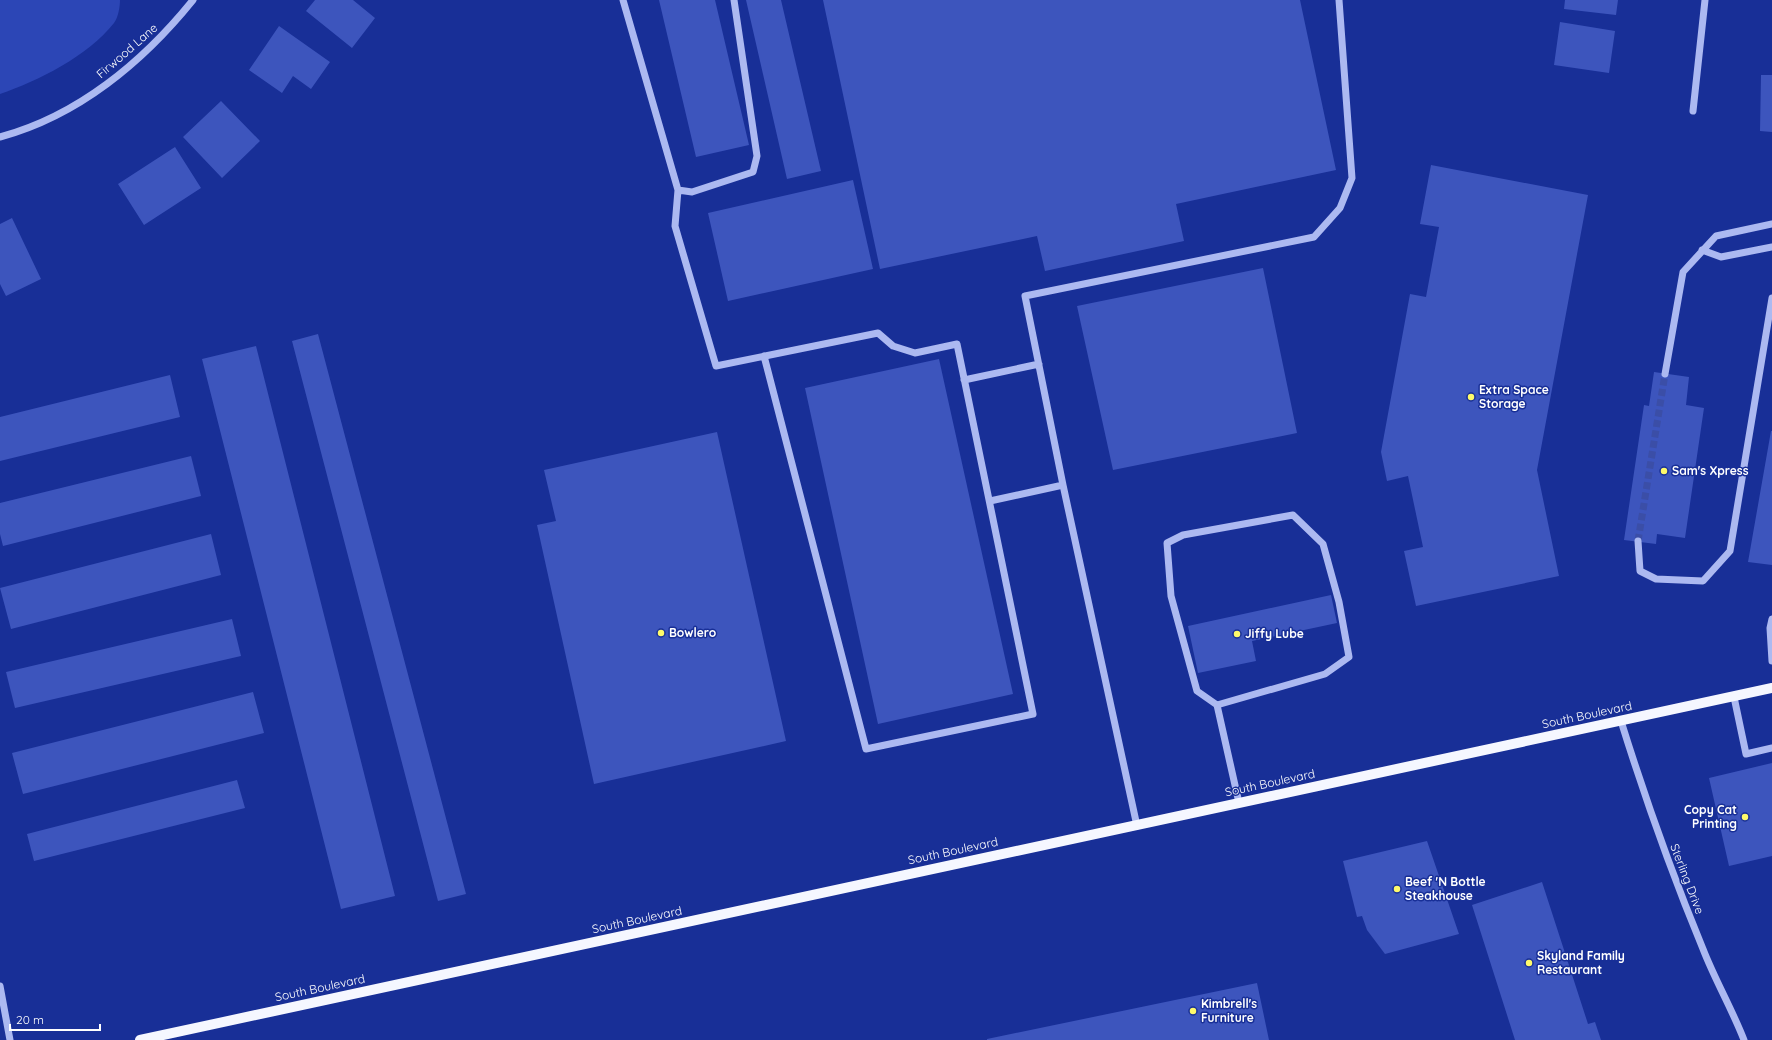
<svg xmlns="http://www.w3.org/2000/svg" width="1772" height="1040" viewBox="0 0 1772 1040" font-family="Quicksand,sans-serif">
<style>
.green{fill:#2c46b6}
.building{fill:#3d55bd}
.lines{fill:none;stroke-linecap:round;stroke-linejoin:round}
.minor-tunnel{stroke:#3b4ea7;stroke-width:7;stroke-dasharray:7 3.5;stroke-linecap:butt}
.minor{stroke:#acb9f1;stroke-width:7}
.major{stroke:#f5f7ff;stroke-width:10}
.poi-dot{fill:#fffa6b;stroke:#182f97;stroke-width:1.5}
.labels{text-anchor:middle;stroke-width:3;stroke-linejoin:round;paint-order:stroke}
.street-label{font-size:12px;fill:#fff;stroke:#182f97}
.poi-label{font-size:12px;font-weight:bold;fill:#fff;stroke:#182f97;text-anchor:start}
</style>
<rect width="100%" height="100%" fill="#182f97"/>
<!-- green -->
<path class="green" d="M 0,0 L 120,0 C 120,7 118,18 114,23 C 88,56 38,81 0,94 Z"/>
<!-- building -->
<path class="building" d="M 315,0 L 353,0 L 375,18 L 352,48 L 306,11 Z
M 659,0 L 715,0 L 749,145 L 696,157 Z
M 746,0 L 781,0 L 821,171 L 787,179 Z
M 823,0 L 1300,0 L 1336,170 L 1176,204 L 1184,241 L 1045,271 L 1037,236 L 880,269 Z
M 1565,0 L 1618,0 L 1616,15 L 1564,9 Z
M 1560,22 L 1615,31 L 1609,73 L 1554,65 Z
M 279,26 L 330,62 L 311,89 L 293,76 L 282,93 L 249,70 Z
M 1761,75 L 1772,75 L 1772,132 L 1760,131 Z
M 221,101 L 260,141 L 222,178 L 183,137 Z
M 175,147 L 201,188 L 144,225 L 118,184 Z
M 1431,165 L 1588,195 L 1537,470 L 1559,576 L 1416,606 L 1404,551 L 1423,547 L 1408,476 L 1387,481 L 1381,452 L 1410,294 L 1426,297 L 1439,227 L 1420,224 Z
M 853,180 L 873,269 L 728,301 L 708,213 Z
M 12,218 L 41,279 L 6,296 L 0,284 L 0,224 Z
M 1263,268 L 1297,433 L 1113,470 L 1077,306 Z
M 318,334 L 466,894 L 438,901 L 292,341 Z
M 256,346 L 395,896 L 341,909 L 202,359 Z
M 939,359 L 1013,694 L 878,724 L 805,388 Z
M 1654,372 L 1689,377 L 1686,405 L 1704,408 L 1685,538 L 1657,534 L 1656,544 L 1624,540 L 1644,405 L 1649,406 Z
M 170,375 L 180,417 L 0,461 L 0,417 Z
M 1771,431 L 1772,431 L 1772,565 L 1748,562 Z
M 717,432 L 786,741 L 594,784 L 537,525 L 556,521 L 544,470 Z
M 191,456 L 201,496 L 3,546 L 0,534 L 0,503 Z
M 211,534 L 221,575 L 11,629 L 0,588 Z
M 1331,595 L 1337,623 L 1252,641 L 1256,661 L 1198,673 L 1188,626 Z
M 232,619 L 241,656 L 15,708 L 6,672 Z
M 253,692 L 264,733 L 23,794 L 12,753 Z
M 1772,763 L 1772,856 L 1729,866 L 1709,778 Z
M 237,780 L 245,808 L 34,861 L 27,834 Z
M 1427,841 L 1459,934 L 1385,954 L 1367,930 L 1362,916 L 1357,917 L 1343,861 Z
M 1542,882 L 1588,1024 L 1595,1022 L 1601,1040 L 1515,1040 L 1472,905 Z
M 1257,983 L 1269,1040 L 987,1040 L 987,1039 Z"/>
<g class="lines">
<!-- minor-tunnel -->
<path class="minor-tunnel" d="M 1638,541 L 1665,374"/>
<!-- minor -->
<path class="minor" d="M 623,0 L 678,190 L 692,192 L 753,172 L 757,156 L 734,0
M 1693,111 L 1705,0
M 0,137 C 78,116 143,62 193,0
M 678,190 L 675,226 L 716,366 L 878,333 L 893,346 L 915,353 L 957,344 L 1033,714 L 866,749 L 764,356
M 1702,250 L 1721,257 L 1772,247
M 1665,374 L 1683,272 L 1716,236 L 1772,224
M 964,380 L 1039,364
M 990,501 L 1063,485
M 1638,541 L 1640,571 L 1656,579 L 1703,581 L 1730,551 L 1772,298
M 1772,619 L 1770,628 L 1772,661
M 1734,697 L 1746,754 L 1772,748
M 1217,705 L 1325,674 L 1349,657 L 1339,602 L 1323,544 L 1293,515 L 1183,535 L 1167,543 L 1171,596 L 1197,691 L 1217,705 L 1239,803
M 1621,721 C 1645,798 1672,874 1703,949 C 1715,980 1732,1009 1744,1040
M 1137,826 L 1063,485 L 1025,296 L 1314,237 L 1340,208 L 1352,178 L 1339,0
M 0,986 L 10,1040"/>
<!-- major -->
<path class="major" d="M 140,1040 L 1772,688"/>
</g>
<!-- markers -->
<g class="poi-dot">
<circle cx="1471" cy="397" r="4"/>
<circle cx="1664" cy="471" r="4"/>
<circle cx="661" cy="633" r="4"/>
<circle cx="1237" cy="634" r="4"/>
<circle cx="1745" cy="817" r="4"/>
<circle cx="1397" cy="889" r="4"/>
<circle cx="1529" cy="963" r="4"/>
<circle cx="1193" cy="1011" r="4"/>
</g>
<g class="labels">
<!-- street labels -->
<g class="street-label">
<text transform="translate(127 51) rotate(-41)" y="4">Firwood Lane</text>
<text transform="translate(1587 715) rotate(-12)" y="4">South Boulevard</text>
<text transform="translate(1270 783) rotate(-12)" y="4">South Boulevard</text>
<text transform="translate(953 851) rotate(-12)" y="4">South Boulevard</text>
<text transform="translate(1687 879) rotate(69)" y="4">Sterling Drive</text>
<text transform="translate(637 920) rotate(-12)" y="4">South Boulevard</text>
<text transform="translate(320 988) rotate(-12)" y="4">South Boulevard</text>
</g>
<!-- poi labels -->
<g class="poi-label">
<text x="1479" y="394">Extra Space<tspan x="1479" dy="14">Storage</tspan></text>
<text x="1672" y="475">Sam's Xpress</text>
<text x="669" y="637">Bowlero</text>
<text x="1245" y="638">Jiffy Lube</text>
<text x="1737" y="814" text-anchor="end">Copy Cat<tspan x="1737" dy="14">Printing</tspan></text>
<text x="1405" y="886">Beef 'N Bottle<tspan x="1405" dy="14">Steakhouse</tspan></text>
<text x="1537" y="960">Skyland Family<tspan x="1537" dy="14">Restaurant</tspan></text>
<text x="1201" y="1008">Kimbrell's<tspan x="1201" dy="14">Furniture</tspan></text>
</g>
</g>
<!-- scale -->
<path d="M10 1024v6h90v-6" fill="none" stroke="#ffffff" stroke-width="2"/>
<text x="16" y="1024" font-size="12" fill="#ffffff" stroke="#182f97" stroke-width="3" paint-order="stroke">20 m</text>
</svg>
